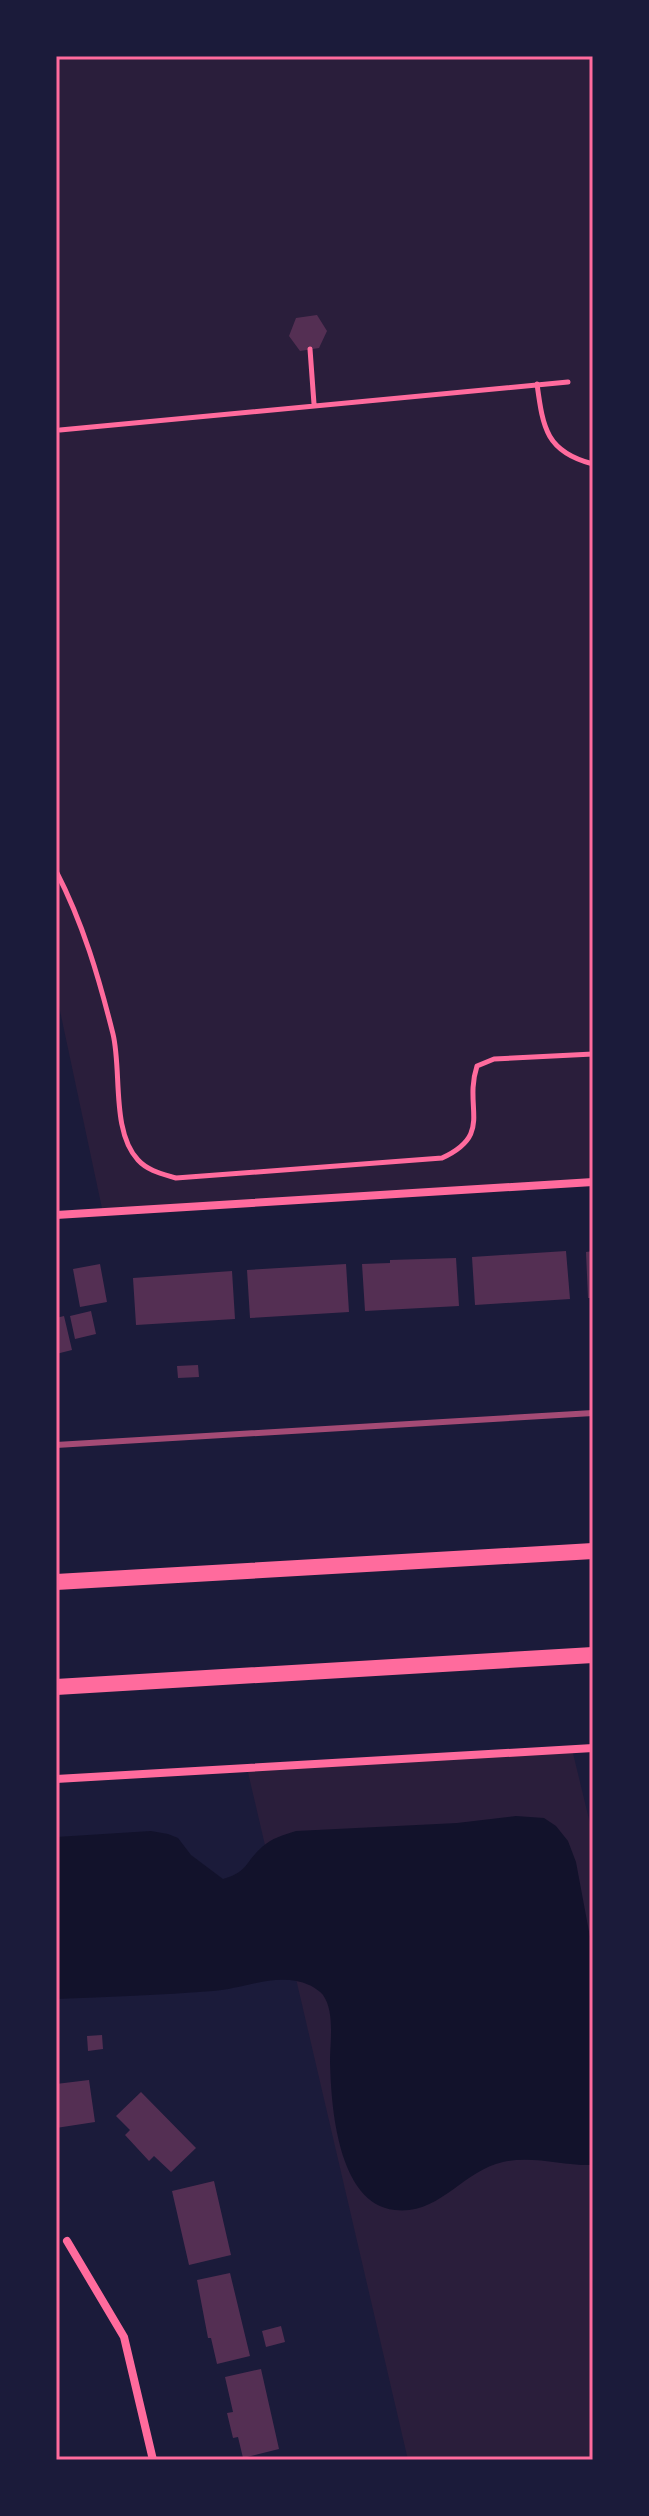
<svg xmlns="http://www.w3.org/2000/svg" width="649" height="2516" viewBox="0 0 649 2516" font-family="Rubik,sans-serif">
<style>
.green{fill:#2a1e3b}
.water{fill:#12122b}
.building{fill:#542f53}
.lines{fill:none;stroke-linecap:round;stroke-linejoin:round}
.path{stroke:#ff6b9d;stroke-width:5}
.minor{stroke:#ff6b9d;stroke-width:8}
.secondary{stroke:#ff6b9d;stroke-width:16}
.rail{stroke:#a44b75;stroke-width:6}
.neatline{fill:none;stroke:#ff6b9d;stroke-width:3}
</style>
<rect width="100%" height="100%" fill="#1b1b3a"/>
<!-- green -->
<path class="green" d="M 56,56 L 593,56 L 593,1182 L 103,1213 L 56,992 Z
M 572,1749 L 593,1836 L 593,2460 L 408,2460 L 247,1768 Z"/>
<!-- water -->
<path class="water" d="M 516,1816 L 544,1818 L 556,1826 L 568,1841 L 576,1862 L 593,1953 L 593,2165 C 563,2166 533,2155 503,2162 C 462,2171 440,2215 395,2210 C 337,2204 331,2104 330,2061 C 330,2042 335,2012 323,1995 C 321,1992 312,1986 309,1985 C 279,1971 243,1989 213,1991 C 161,1995 108,1997 56,1999 L 56,1837 L 151,1831 L 168,1834 L 178,1838 L 191,1855 L 223,1879 C 249,1871 244,1863 262,1847 C 272,1838 283,1835 296,1831 L 457,1823 Z"/>
<!-- building -->
<path class="building" d="M 317,315 L 327,331 L 319,348 L 300,351 L 289,336 L 296,318 Z
M 566,1251 L 570,1299 L 475,1305 L 472,1257 Z
M 593,1251 L 593,1298 L 588,1298 L 586,1252 Z
M 456,1258 L 459,1306 L 365,1311 L 362,1264 L 390,1263 L 390,1260 Z
M 100,1264 L 107,1302 L 80,1307 L 73,1269 Z
M 346,1264 L 349,1312 L 250,1318 L 247,1270 Z
M 232,1271 L 235,1319 L 136,1325 L 133,1278 Z
M 91,1311 L 96,1334 L 75,1339 L 70,1316 Z
M 64,1316 L 72,1350 L 56,1354 L 56,1318 Z
M 198,1365 L 199,1377 L 178,1378 L 177,1366 Z
M 102,2035 L 103,2049 L 88,2051 L 87,2036 Z
M 89,2080 L 95,2122 L 56,2128 L 56,2084 Z
M 141,2092 L 196,2148 L 171,2172 L 154,2156 L 149,2161 L 125,2135 L 130,2130 L 116,2116 Z
M 214,2181 L 231,2255 L 189,2265 L 172,2191 Z
M 230,2273 L 250,2356 L 217,2364 L 211,2338 L 208,2338 L 197,2280 Z
M 281,2326 L 285,2342 L 266,2347 L 262,2331 Z
M 261,2369 L 279,2449 L 243,2458 L 238,2437 L 233,2438 L 227,2413 L 233,2412 L 225,2377 Z"/>
<g class="lines">
<!-- path -->
<path class="path" d="M 310,349 L 314,404
M 537,384 C 543,428 546,452 593,464
M 60,430 L 568,382
M 56,871 C 83,923 99,978 113,1034 C 122,1071 111,1131 138,1160 C 148,1171 163,1174 176,1178 L 442,1158 C 494,1134 463,1109 477,1066 L 494,1059 L 593,1054"/>
<!-- minor -->
<path class="minor" d="M 56,1215 L 593,1182
M 56,1779 L 593,1748
M 67,2241 L 124,2337 L 153,2460"/>
<!-- secondary -->
<path class="secondary" d="M 56,1582 L 593,1551
M 56,1687 L 593,1655"/>
<!-- rail -->
<path class="rail" d="M 56,1445 L 593,1413"/>
</g>
<!-- border -->
<rect width="649" height="2516" fill="none" stroke="#1b1b3a" stroke-width="116"/>
<rect x="58" y="58" width="533" height="2400" class="neatline"/>
</svg>
